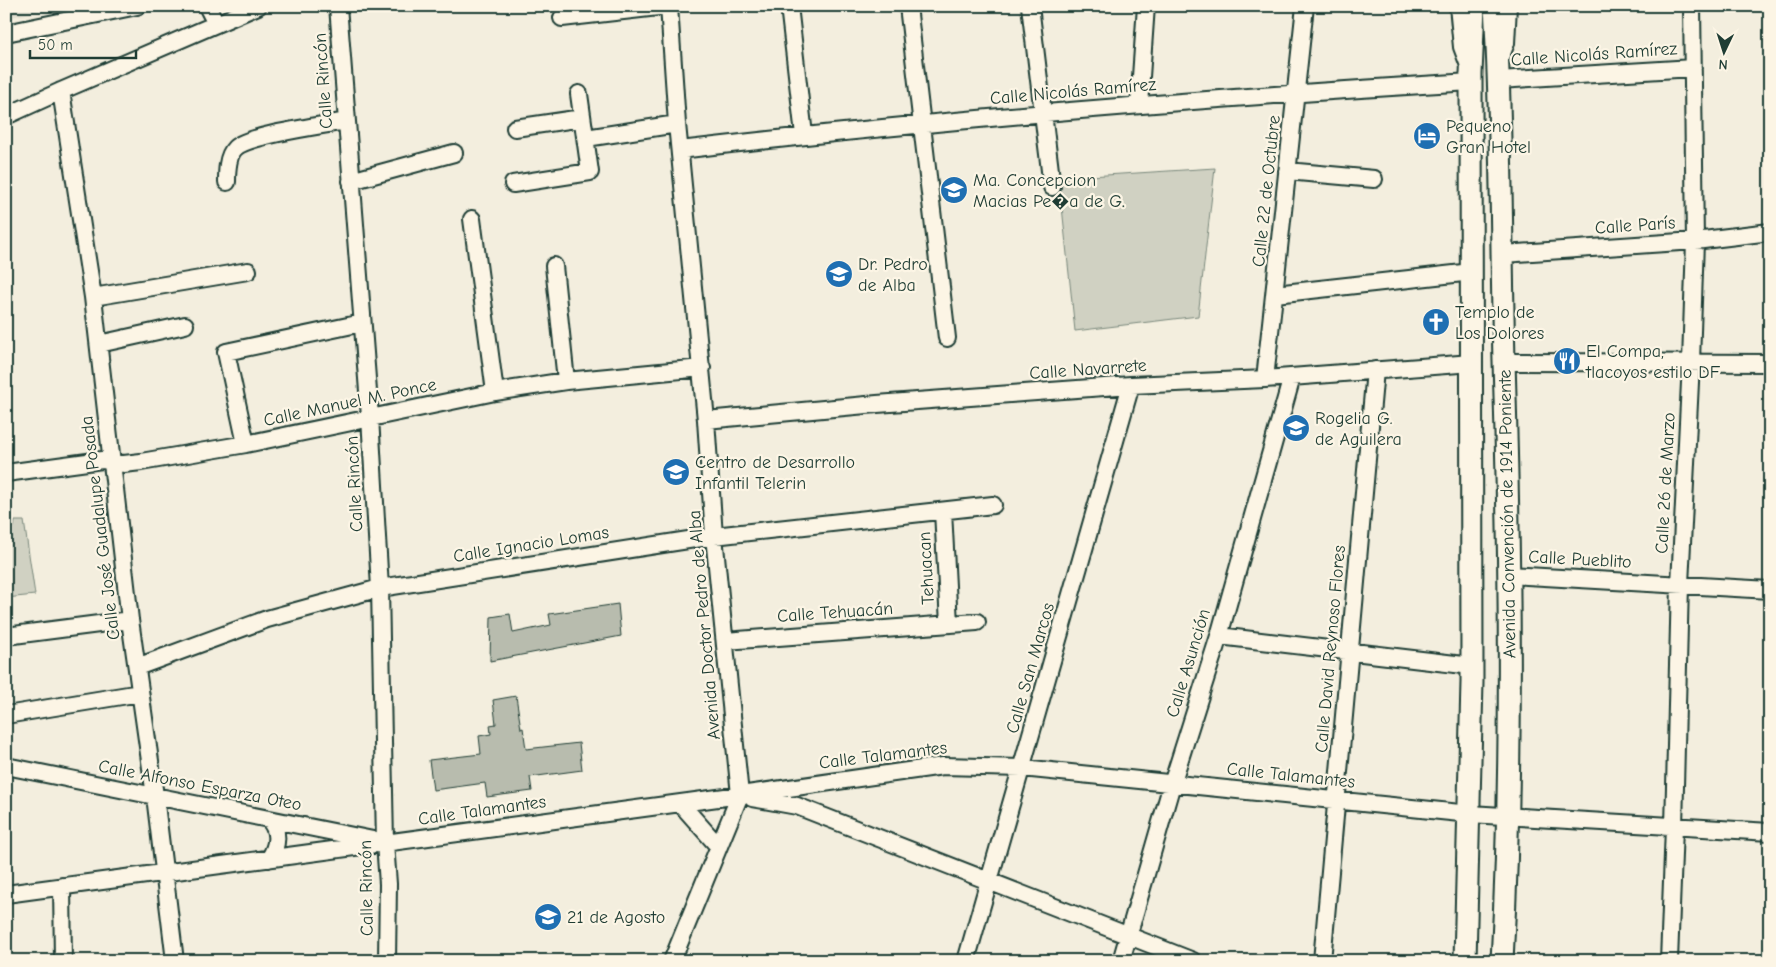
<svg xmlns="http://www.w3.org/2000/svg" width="1776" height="967" viewBox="0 0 1776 967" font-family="'Comic Neue',sans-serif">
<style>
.built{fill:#e1dfd0}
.green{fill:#d0d1c2;stroke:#78877b}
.building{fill:#b8bcae;stroke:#1f3d34}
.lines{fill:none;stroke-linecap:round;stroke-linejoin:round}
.minor-casing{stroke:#1f3d34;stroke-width:20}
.major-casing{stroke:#1f3d34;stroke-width:25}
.minor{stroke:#fcf5e5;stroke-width:16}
.major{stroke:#fcf5e5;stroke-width:21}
.labels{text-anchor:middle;stroke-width:4.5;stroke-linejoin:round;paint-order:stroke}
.street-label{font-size:18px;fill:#1f3d34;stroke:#fcf5e5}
.poi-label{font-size:18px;fill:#1f3d34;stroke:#fcf5e5;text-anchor:start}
</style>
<rect width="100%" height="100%" fill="#f3eede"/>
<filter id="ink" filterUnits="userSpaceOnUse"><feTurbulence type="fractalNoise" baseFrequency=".02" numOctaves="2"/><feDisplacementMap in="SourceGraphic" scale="10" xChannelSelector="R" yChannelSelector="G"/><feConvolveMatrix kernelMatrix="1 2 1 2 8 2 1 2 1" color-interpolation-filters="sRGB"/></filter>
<g filter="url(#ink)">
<!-- built -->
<path class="built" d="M 6,6 L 66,6 L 6,18 Z"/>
<!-- green -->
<path class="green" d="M 1215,168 L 1198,316 L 1075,331 L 1059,178 Z
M 15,521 L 24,521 L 35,595 L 6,598 L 6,528 L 14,527 Z"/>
<!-- building -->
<path class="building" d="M 618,604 L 621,636 L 490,661 L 491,617 L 510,614 L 513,633 L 551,625 L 549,614 Z
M 516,696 L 521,729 L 523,728 L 526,749 L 579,743 L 582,770 L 530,777 L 532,791 L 487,797 L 485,783 L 433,790 L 429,760 L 481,754 L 479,736 L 491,734 L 490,725 L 496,724 L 493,700 Z"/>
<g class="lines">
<!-- minor casing -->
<g class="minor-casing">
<path id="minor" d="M 207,6 L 216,24
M 338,6 L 370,417 L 380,588 L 385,843 L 388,884 L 387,961
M 669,6 L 677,124 L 706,420 L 714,536 L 740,795 L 672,961
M 789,6 L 804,135
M 908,6 L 947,338
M 1030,6 L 1052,187
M 1458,6 L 1462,47 L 1468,63
M 562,18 L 667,6
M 6,33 L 137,6
M 1502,53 L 1506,43 L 1508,6
M 1498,80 L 1693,68
M 61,91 L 93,297 L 130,620 L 155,796 L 175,961
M 1139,105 L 1146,6
M 6,116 L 61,91 L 258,6
M 515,128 L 582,118
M 586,138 L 677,124
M 680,150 C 943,119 1207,98 1471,82
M 1287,171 L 1374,179
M 351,181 L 454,153
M 227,182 C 227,172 227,156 235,148 C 248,135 324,125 346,121
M 513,184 L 590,172 L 579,94
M 472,219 L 495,392
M 1503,254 L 1695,241 L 1770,232
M 554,266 L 566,381
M 1275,294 L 1472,272
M 93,297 L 248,271
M 99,344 L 185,325
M 1504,362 L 1770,363
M 1265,379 L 1305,6
M 706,420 L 877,404 L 1131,385 L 1265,379 L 1472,363
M 246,444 L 226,352 L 362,323
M 6,473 L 102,460 L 124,464 L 141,462 L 246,444 L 495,392 L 566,381 L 702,368
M 943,511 L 949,624
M 1508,575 L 1770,590
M 6,636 L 130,620
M 1219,636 L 1472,666
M 725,641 L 977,622
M 137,667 L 267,619 L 380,588 L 714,536 L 993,505
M 6,715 L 140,693
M 6,766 L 373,840
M 752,798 L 797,806 L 1193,961
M 680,803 L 718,846
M 268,819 C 280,830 278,846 269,859
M 62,886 L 63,961
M 6,894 L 740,795 L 943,766 L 1022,768 L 1470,814 L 1770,832
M 966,961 L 1131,385
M 1121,961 L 1172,784 L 1219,636 L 1292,377
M 1322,961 L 1375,370
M 1669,961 L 1674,827 L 1680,584 L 1691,362 L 1695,241 L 1692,6"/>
</g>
<!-- major casing -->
<g class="major-casing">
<path id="major" d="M 1495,6 C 1502,124 1501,243 1504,361 C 1510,561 1513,761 1502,961
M 1465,961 L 1472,682 L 1471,74 L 1474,6"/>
</g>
<!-- minor -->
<use href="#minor" class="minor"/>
<!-- major -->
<use href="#major" class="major"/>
</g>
</g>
<!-- icons -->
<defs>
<g id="hotel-disc" transform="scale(1.4375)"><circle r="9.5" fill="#1f6fb2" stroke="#fcf5e5"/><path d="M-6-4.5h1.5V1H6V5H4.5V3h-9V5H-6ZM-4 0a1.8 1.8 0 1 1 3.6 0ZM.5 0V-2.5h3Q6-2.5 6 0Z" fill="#fff"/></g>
<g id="school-disc" transform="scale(1.4375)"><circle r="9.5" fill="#1f6fb2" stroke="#fcf5e5"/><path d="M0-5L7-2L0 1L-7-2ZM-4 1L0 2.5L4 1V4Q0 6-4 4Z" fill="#fff"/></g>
<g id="church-disc" transform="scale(1.4375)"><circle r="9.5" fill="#1f6fb2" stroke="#fcf5e5"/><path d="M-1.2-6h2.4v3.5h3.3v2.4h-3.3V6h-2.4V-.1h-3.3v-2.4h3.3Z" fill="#fff"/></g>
<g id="restaurant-disc" transform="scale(1.4375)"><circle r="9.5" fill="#1f6fb2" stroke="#fcf5e5"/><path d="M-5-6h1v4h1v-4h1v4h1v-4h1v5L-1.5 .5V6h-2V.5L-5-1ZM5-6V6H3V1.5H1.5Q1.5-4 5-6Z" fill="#fff"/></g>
</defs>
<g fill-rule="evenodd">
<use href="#hotel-disc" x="1427" y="136"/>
<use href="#school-disc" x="954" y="190"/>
<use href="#school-disc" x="839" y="274"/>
<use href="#church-disc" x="1436" y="322"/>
<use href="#restaurant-disc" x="1567" y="361"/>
<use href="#school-disc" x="1296" y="428"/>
<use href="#school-disc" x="676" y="472"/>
<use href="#school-disc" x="548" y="917"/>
</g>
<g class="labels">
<!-- street labels -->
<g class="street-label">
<text transform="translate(1594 54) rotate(-4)" y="6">Calle Nicolás Ramírez</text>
<text transform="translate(323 81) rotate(-94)" y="6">Calle Rincón</text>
<text transform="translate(1073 91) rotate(-5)" y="6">Calle Nicolás Ramírez</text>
<text transform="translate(1266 191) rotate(-84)" y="6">Calle 22 de Octubre</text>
<text transform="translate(1635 225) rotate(-4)" y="6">Calle París</text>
<text transform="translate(1088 369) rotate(-4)" y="6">Calle Navarrete</text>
<text transform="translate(350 402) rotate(-12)" y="6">Calle Manuel M. Ponce</text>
<text transform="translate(1665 483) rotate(-87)" y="6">Calle 26 de Marzo</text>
<text transform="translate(354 484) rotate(-93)" y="6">Calle Rincón</text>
<text transform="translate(1507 514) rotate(-91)" y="6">Avenida Convención de 1914 Poniente</text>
<text transform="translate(100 528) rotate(-97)" y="6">Calle José Guadalupe Posada</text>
<text transform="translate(531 544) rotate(-9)" y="6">Calle Ignacio Lomas</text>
<text transform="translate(1580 559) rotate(3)" y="6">Calle Pueblito</text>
<text transform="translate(926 568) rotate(-93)" y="6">Tehuacan</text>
<text transform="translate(835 612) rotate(-4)" y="6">Calle Tehuacán</text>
<text transform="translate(704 625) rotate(-95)" y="6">Avenida Doctor Pedro de Alba</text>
<text transform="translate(1330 649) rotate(-85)" y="6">Calle David Reynoso Flores</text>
<text transform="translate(1188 663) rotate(-73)" y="6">Calle Asunción</text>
<text transform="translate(1030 668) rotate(-74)" y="6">Calle San Marcos</text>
<text transform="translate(883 755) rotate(-7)" y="6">Calle Talamantes</text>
<text transform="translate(1291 775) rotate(6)" y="6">Calle Talamantes</text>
<text transform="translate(200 785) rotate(11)" y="6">Calle Alfonso Esparza Oteo</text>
<text transform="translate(482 810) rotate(-8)" y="6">Calle Talamantes</text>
<text transform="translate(366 888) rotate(-91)" y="6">Calle Rincón</text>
</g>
<!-- poi labels -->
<g class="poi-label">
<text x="1446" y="132">Pequeno<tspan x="1446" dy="21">Gran Hotel</tspan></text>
<text x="973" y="186">Ma. Concepcion<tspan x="973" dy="21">Macias Pe�a de G.</tspan></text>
<text x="858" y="270">Dr. Pedro<tspan x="858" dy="21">de Alba</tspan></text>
<text x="1455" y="318">Templo de<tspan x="1455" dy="21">Los Dolores</tspan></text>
<text x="1586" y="357">El Compa,<tspan x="1586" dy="21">tlacoyos estilo DF</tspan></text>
<text x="1315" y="424">Rogelia G.<tspan x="1315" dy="21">de Aguilera</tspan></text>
<text x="695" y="468">Centro de Desarrollo<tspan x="695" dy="21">Infantil Telerin</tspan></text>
<text x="567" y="923">21 de Agosto</text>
</g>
</g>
<!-- margin -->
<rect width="1776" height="967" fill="none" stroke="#fcf5e5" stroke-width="25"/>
<rect x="12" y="12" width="1751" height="942" fill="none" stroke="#1f3d34" stroke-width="2" filter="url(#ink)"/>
<!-- north arrow -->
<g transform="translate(1724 52) rotate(184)" stroke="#fcf5e5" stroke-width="4" paint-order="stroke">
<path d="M0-4L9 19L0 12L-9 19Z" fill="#1f3d34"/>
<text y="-8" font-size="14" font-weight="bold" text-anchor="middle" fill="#1f3d34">N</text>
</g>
<!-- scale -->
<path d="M30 50v8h106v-8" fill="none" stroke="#1f3d34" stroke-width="2.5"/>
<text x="38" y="50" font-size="15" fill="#1f3d34" stroke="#fcf5e5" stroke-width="4" paint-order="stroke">50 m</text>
</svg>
